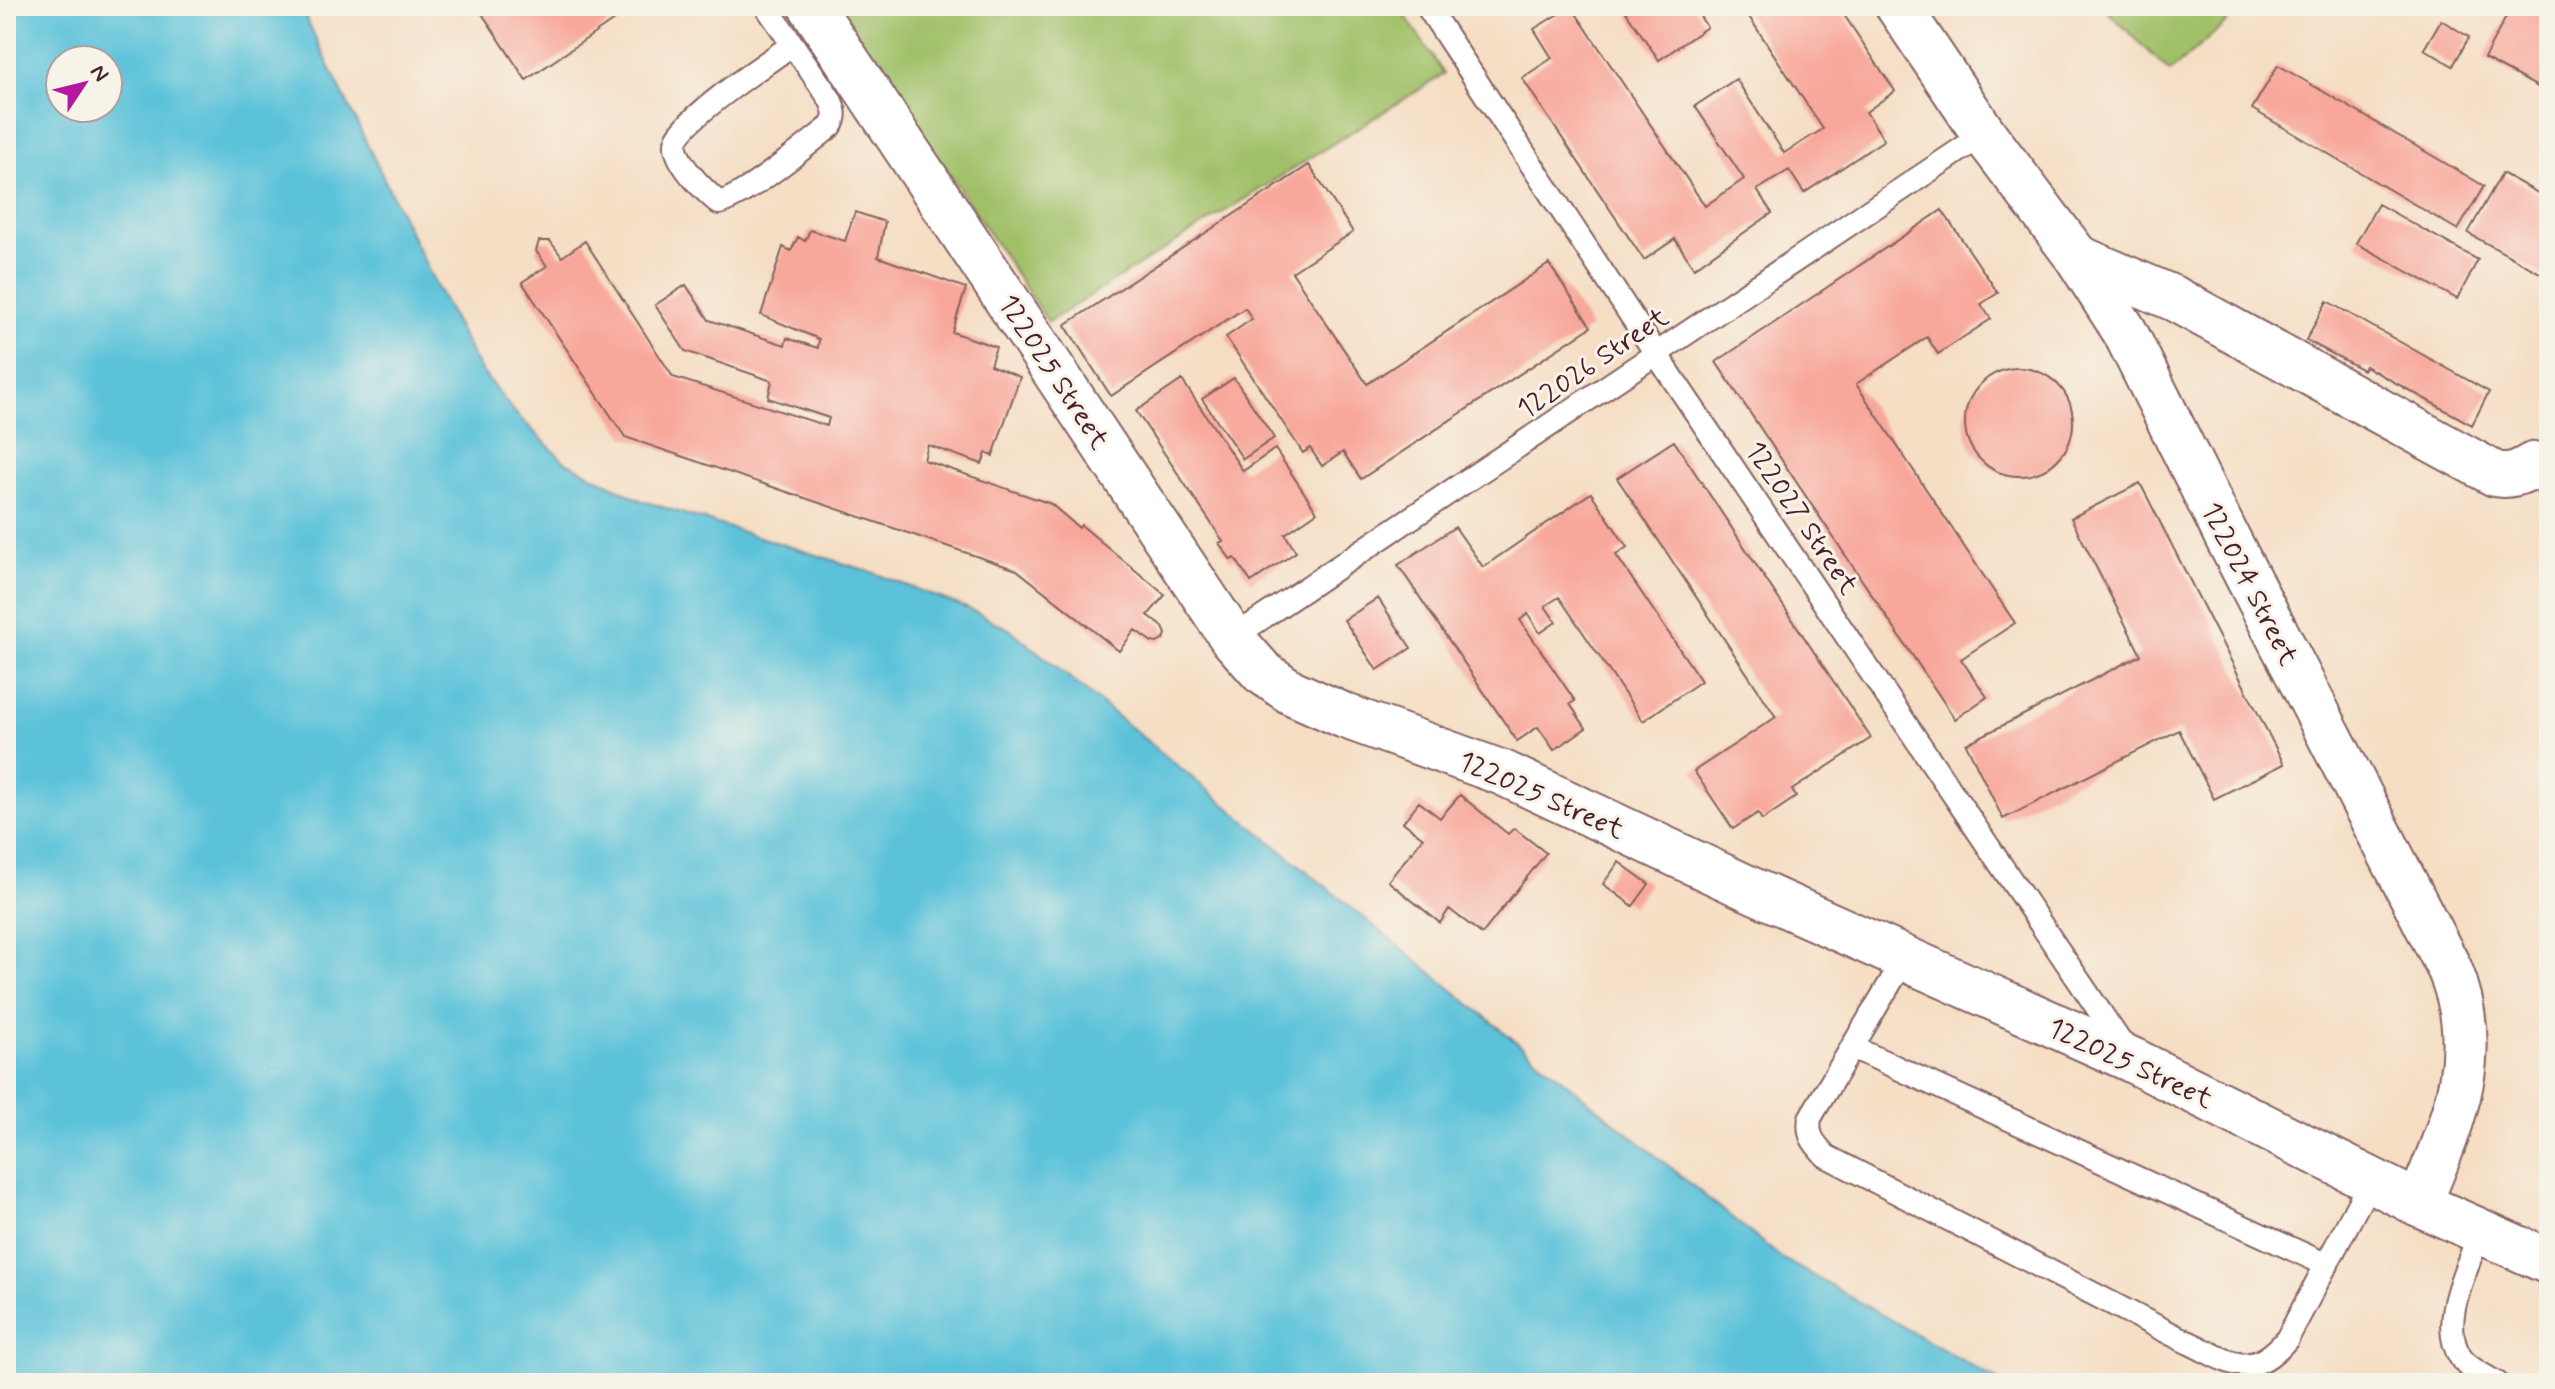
<svg xmlns="http://www.w3.org/2000/svg" width="2555" height="1389" viewBox="0 0 2555 1389" font-family="Mynerve,sans-serif">
<style>
.green{fill:#a0c068;stroke:#75704a;stroke-width:2}
.water{fill:#5cc2da;stroke:#537082;stroke-width:2;fill-rule:evenodd}
.building{fill:#f8a89b}
.lines{fill:none;stroke-linecap:round;stroke-linejoin:round}
.service-casing{stroke:#866261;stroke-width:26}
.minor-casing{stroke:#866261;stroke-width:48}
.service{stroke:#fff;stroke-width:22}
.minor{stroke:#fff;stroke-width:44}
.labels{text-anchor:middle;stroke-width:6;stroke-linejoin:round;paint-order:stroke}
.street-label{font-size:28px;fill:#4a1f2b;stroke:#f7f3e8}
</style>
<rect width="100%" height="100%" fill="#f7f3e8"/>
<filter id="ink" filterUnits="userSpaceOnUse"><feTurbulence type="fractalNoise" baseFrequency=".0125" numOctaves="2"/><feDisplacementMap in="SourceGraphic" scale="16" xChannelSelector="R" yChannelSelector="G"/><feConvolveMatrix kernelMatrix="1 2 1 2 8 2 1 2 1" color-interpolation-filters="sRGB"/></filter>
<filter id="wash" filterUnits="userSpaceOnUse"><feTurbulence type="fractalNoise" baseFrequency=".006" numOctaves="4" result="noise"/><feDisplacementMap in="SourceGraphic" scale="32" xChannelSelector="R" yChannelSelector="G"/><feGaussianBlur stdDeviation="1.8" result="paint"/><feColorMatrix in="noise" values="0 0 0 0 0 0 0 0 0 0 0 0 0 0 0 0 0 1.4 0 .05"/><feComposite in="paint" operator="in"/></filter>
<g filter="url(#wash)">
<rect width="100%" height="100%" fill="#f5dec4"/>
<!-- green -->
<path class="green" d="M 837,6 L 1399,6 L 1444,74 L 1048,322 Z
M 2102,6 L 2239,6 L 2227,22 L 2170,72 Z"/>
<!-- water -->
<path class="water" d="M 6,6 L 300,6 L 441,296 L 479,368 L 514,412 L 564,461 L 640,500 L 871,572 L 969,609 L 1011,630 L 1780,1257 L 2002,1383 L 6,1383 ZM 60,60 L 108,60 L 108,108 L 60,108 Z"/>
<g id="blocks">
<!-- building -->
<path class="building" d="M 477,6 L 645,6 L 634,14 L 630,9 L 526,80 Z
M 1571,6 L 1705,206 L 1744,179 L 1695,106 L 1736,79 L 1784,153 L 1823,129 L 1742,6 L 1838,6 L 1895,91 L 1866,112 L 1884,140 L 1804,193 L 1789,170 L 1757,190 L 1772,213 L 1694,268 L 1675,239 L 1644,260 L 1522,78 L 1552,58 L 1534,29 Z
M 1635,6 L 1693,6 L 1707,27 L 1659,60 L 1626,12 Z
M 2512,6 L 2549,6 L 2549,93 L 2484,58 Z
M 2441,20 L 2469,37 L 2453,66 L 2424,49 Z
M 2278,65 L 2484,186 L 2458,230 L 2252,109 Z
M 1309,165 L 1353,232 L 1292,272 L 1367,384 L 1549,264 L 1591,327 L 1361,479 L 1343,452 L 1322,466 L 1310,448 L 1303,453 L 1226,337 L 1252,319 L 1245,308 L 1111,396 L 1065,325 Z
M 2502,173 L 2549,199 L 2549,278 L 2468,233 Z
M 2378,204 L 2478,260 L 2457,299 L 2356,243 Z
M 1942,210 L 1998,293 L 1981,304 L 1991,319 L 1938,354 L 1927,337 L 1856,384 L 2015,623 L 1961,659 L 1987,697 L 1955,719 L 1716,362 Z
M 855,212 L 885,222 L 878,257 L 966,288 L 952,332 L 996,347 L 990,365 L 1020,377 L 993,456 L 986,453 L 982,464 L 928,445 L 924,460 L 1051,504 L 1079,528 L 1081,525 L 1165,595 L 1148,615 L 1163,627 L 1166,634 L 1164,639 L 1157,643 L 1152,642 L 1135,630 L 1119,651 L 1017,570 L 625,437 L 522,282 L 547,266 L 536,251 L 539,241 L 550,241 L 562,257 L 585,241 L 673,377 L 827,426 L 829,418 L 768,398 L 772,381 L 685,351 L 655,305 L 686,285 L 709,320 L 785,345 L 787,338 L 818,348 L 819,339 L 761,315 L 783,247 L 791,251 L 798,237 L 805,241 L 810,230 L 845,241 Z
M 2327,301 L 2489,392 L 2472,425 L 2365,366 L 2363,370 L 2306,340 Z
M1965 422a54 54 0 1 1 108 0a54 54 0 1 1-108 0Z
M 1234,378 L 1274,438 L 1243,459 L 1202,399 Z
M 1182,380 L 1243,471 L 1275,449 L 1317,512 L 1285,534 L 1296,552 L 1251,582 L 1235,558 L 1231,560 L 1219,543 L 1223,541 L 1136,411 Z
M 1674,441 L 1871,738 L 1792,790 L 1796,797 L 1762,820 L 1758,813 L 1733,829 L 1694,771 L 1776,717 L 1617,478 Z
M 2140,483 L 2284,764 L 2214,799 L 2179,730 L 2003,819 L 1966,744 L 2141,655 L 2071,518 Z
M 1591,493 L 1627,547 L 1616,555 L 1701,681 L 1643,721 L 1559,597 L 1545,606 L 1556,622 L 1540,633 L 1528,614 L 1520,620 L 1575,701 L 1570,704 L 1586,728 L 1554,750 L 1538,727 L 1517,741 L 1398,565 L 1455,527 L 1483,567 Z
M 1378,598 L 1411,648 L 1377,670 L 1344,620 Z
M 1460,795 L 1508,834 L 1514,828 L 1546,853 L 1482,934 L 1449,909 L 1440,923 L 1388,881 L 1423,838 L 1403,822 L 1419,802 L 1440,818 Z
M 1619,862 L 1649,884 L 1633,906 L 1603,884 Z"/>
</g>
</g>
<g filter="url(#ink)">
<use href="#blocks" fill-opacity="0" stroke="#866261" stroke-width="2"/>
<g class="lines">
<!-- service casing -->
<g class="service-casing">
<path id="service" d="M 766,6 L 830,99 C 835,110 837,116 831,126 C 807,145 746,196 719,203 C 706,192 669,158 677,139 C 686,117 769,61 792,45
M 1427,6 L 1657,355 L 2125,1049
M 1232,638 L 1984,134
M 1905,958 L 1810,1118 C 1807,1136 1814,1143 1826,1156 L 2183,1340 C 2228,1360 2249,1384 2287,1339 L 2371,1180
M 1852,1047 L 2327,1265
M 2480,1232 C 2468,1267 2437,1322 2461,1358 C 2469,1369 2485,1376 2497,1383"/>
</g>
<!-- minor casing -->
<g class="minor-casing">
<path id="minor" d="M 811,6 L 1232,638 L 1262,672 L 1291,692 L 1345,716 L 1503,773 L 1752,890 L 2132,1060 L 2419,1204 L 2549,1262
M 1898,6 L 1984,134 L 2077,257 L 2125,332 L 2228,539 L 2450,970 C 2485,1054 2451,1126 2419,1204
M 2077,257 L 2175,299 L 2495,474 C 2510,477 2520,473 2533,465 L 2549,473"/>
</g>
<!-- service -->
<use href="#service" class="service"/>
<!-- minor -->
<use href="#minor" class="minor"/>
</g>
</g>
<g class="labels">
<!-- street labels -->
<g class="street-label">
<text transform="translate(1592 362) rotate(-34)" y="10">122026 Street</text>
<text transform="translate(1055 371) rotate(57)" y="10">122025 Street</text>
<text transform="translate(1803 517) rotate(56)" y="10">122027 Street</text>
<text transform="translate(2251 583) rotate(63)" y="10">122024 Street</text>
<text transform="translate(1542 794) rotate(24)" y="10">122025 Street</text>
<text transform="translate(2131 1062) rotate(25)" y="10">122025 Street</text>
</g>
</g>
<!-- margin -->
<rect width="2555" height="1389" fill="none" stroke="#f7f3e8" stroke-width="32"/>
<!-- north arrow -->
<g transform="translate(84 84) rotate(55)"><circle r="38" fill="#f7f3e8" stroke="#b29e9c" stroke-width="2"/>
<path d="M0-6L14 30L0 20L-14 30Z" fill="#b5179e"/>
<text y="-12" font-size="22" font-weight="bold" text-anchor="middle" fill="#4a1f2b">N</text>
</g>
</svg>
